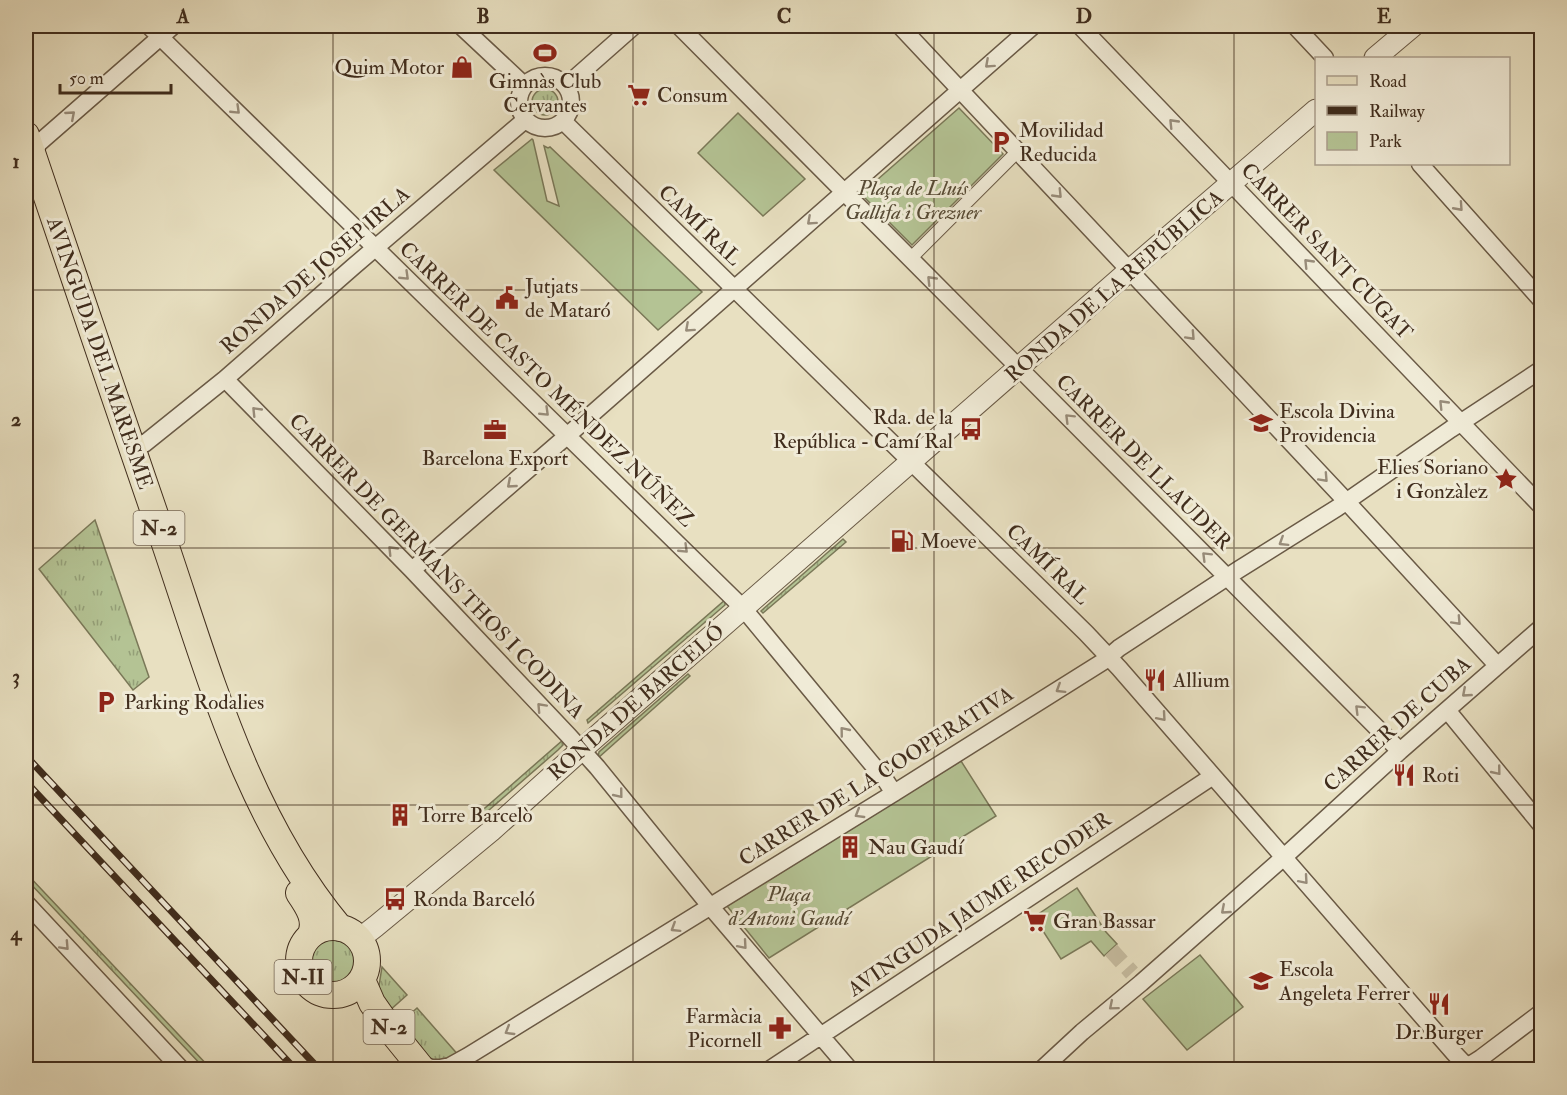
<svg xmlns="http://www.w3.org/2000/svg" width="1567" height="1095" viewBox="0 0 1567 1095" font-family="'IM FELL Double Pica',serif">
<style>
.grass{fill:url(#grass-tufts);stroke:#7a7858;stroke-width:1.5}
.green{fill:#b4c394;stroke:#7a7858;stroke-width:1.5}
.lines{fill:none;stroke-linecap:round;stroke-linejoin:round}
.minor-tunnel{stroke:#c6bca0;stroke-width:16;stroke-dasharray:16 8;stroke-linecap:butt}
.pedestrian-casing{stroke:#6a5a46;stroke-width:14}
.minor-casing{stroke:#6a5a46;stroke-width:19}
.tertiary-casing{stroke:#6a5a46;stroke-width:23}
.primary-casing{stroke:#402d1d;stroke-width:28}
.pedestrian{stroke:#f0ebd7;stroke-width:12}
.minor{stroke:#f0ebd7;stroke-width:16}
.tertiary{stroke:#f0ebd7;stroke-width:21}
.primary{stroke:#e8e0c1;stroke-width:26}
.rail-casing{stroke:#402d1d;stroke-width:7}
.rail{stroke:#f0ebd7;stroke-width:4.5;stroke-dasharray:14;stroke-linecap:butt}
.oneway{stroke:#988c7a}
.grid{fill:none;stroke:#402d1d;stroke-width:1.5;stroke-opacity:0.55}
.labels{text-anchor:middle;stroke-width:6;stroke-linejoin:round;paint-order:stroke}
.shield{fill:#f0ebd7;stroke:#756655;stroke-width:1.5}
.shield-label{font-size:20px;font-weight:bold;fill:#402d1d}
.poi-label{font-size:21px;fill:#402d1d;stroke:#f0ebd7;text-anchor:start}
.park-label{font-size:21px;font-style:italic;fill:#574b35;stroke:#f0ebd7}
.street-label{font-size:21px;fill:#402d1d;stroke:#f0ebd7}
.neatline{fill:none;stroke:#402d1d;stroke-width:2}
.grid-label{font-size:20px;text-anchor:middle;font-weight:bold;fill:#402d1d}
</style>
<defs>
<pattern id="grass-tufts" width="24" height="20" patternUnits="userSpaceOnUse" patternTransform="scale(1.5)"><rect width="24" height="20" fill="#b4c394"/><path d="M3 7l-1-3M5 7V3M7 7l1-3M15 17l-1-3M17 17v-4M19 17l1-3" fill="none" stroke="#949f78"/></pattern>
</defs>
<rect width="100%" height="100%" fill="#e8e0c1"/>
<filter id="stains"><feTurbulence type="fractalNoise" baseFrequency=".00333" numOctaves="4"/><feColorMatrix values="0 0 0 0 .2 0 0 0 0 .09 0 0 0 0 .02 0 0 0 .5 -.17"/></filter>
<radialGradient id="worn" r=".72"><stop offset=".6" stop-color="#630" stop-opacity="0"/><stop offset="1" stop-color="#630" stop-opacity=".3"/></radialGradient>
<!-- grass -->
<path class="grass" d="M532 102a13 13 0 1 1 26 0a13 13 0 1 1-26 0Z
M 95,520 L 149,677 L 133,690 L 39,569 Z
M 843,539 L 846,542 L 763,613 L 761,611 Z
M 725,600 L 725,605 L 588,723 L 587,720 Z
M 688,674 L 690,676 L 598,758 L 599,752 Z
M 563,740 L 563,745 L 558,750 L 481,817 L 478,814 Z
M 26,873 L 211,1069 L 205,1069 L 26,879 Z
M311 962a23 23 0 1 1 46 0a23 23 0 1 1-46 0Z
M 382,967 L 407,995 L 389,1011 L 378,992 Z
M 417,1008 L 460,1057 L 431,1061 L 399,1024 Z"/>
<!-- green -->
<path class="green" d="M 959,108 L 1003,154 L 912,245 L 861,194 Z
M 738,113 L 805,179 L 763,216 L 698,153 Z
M 532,139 L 533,140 L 547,201 L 559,206 L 544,146 L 548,148 L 550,147 L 702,292 L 658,330 L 494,170 Z
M 961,761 L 996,816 L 769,958 L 727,906 Z
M 1077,888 L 1106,932 L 1117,944 L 1104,956 L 1091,941 L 1061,959 L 1034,917 Z
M 1200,955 L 1243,1007 L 1187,1050 L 1143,999 Z"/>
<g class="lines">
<!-- minor-tunnel -->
<path class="minor-tunnel" d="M 1111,950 L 1132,973"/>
<!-- pedestrian casing -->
<g class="pedestrian-casing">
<path id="pedestrian" d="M 910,259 L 1017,152"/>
</g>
<!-- minor casing -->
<g class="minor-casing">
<path id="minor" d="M 149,26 L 743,608 L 886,781 L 894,793
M 461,26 L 524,85
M 679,26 L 1400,751
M 900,26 L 1346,501 L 1497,665
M 1080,26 L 1542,507
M 1295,26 L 1325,58
M519 102a26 26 0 1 1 52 0a26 26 0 1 1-52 0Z
M 566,86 L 634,26
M 563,121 L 1086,633 L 1119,668 L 1454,1053 L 1470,1070
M 33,158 L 35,150 L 39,143 L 173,26
M 1420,164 L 1542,301
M 225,379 L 412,570 L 568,735 L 597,767 L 710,906 L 850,1070
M 131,443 L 144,444 L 225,379 L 354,266 L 525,120
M 412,570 L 568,435 L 1033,26
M 1447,710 L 1542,826
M 26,903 L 182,1070
M 417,1063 L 432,1068 L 440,1068 L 450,1066 L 468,1056 L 894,793 L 1104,661 L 1119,648 L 1238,570 L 1337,508 L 1451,429 L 1542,369
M 769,1070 L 1213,776
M 1041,1070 L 1082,1032 L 1141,983 L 1284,857 L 1400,751 L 1542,627
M 1462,1070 L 1481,1058 L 1542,1012"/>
</g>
<!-- tertiary casing -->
<g class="tertiary-casing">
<path id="tertiary" d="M 1375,58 L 1413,26
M 357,937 L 367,933 L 376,926 L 491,831 L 581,750 L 1130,270 L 1316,110"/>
</g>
<!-- primary casing -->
<g class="primary-casing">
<path id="primary" d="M 26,135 C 71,269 117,404 163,538 C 209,673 247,817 340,928
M 299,893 C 308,906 318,921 310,936
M299 961a34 34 0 1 1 68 0a34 34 0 1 1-68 0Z
M 362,980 L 372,1003 L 393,1033 L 423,1070"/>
</g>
<!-- pedestrian -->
<use href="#pedestrian" class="pedestrian"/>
<!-- minor -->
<use href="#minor" class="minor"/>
<!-- tertiary -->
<use href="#tertiary" class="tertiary"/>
<!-- primary -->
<use href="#primary" class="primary"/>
<!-- rail casing -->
<g class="rail-casing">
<path id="rail" d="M 26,756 L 320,1070
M 26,782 L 296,1070"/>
</g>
<!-- rail -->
<use href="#rail" class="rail"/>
</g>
<!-- one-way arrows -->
<defs><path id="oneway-chevron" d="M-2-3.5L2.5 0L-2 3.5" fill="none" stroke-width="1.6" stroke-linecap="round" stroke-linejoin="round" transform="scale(1.5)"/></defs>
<g class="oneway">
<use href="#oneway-chevron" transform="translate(989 64) rotate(138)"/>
<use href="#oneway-chevron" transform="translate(236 110) rotate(44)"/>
<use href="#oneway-chevron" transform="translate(71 115) rotate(-41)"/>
<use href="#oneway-chevron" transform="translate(1173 123) rotate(-134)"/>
<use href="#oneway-chevron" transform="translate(1058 194) rotate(46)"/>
<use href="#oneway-chevron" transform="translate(1459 207) rotate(48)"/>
<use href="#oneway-chevron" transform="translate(811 221) rotate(138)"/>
<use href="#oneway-chevron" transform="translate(1308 263) rotate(-134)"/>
<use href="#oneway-chevron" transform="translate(405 276) rotate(44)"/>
<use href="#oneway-chevron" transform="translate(931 280) rotate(-134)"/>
<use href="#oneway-chevron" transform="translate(689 328) rotate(138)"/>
<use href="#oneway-chevron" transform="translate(1191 336) rotate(47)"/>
<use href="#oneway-chevron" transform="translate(1443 404) rotate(-134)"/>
<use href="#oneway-chevron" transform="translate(256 411) rotate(-134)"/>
<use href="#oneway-chevron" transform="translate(545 412) rotate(44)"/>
<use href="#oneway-chevron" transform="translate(1069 418) rotate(-135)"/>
<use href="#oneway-chevron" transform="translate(1324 478) rotate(47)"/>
<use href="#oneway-chevron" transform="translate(511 484) rotate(139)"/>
<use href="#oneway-chevron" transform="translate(1283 542) rotate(148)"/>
<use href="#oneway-chevron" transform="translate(684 549) rotate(44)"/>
<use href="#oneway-chevron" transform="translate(392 550) rotate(-134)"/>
<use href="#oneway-chevron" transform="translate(1206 556) rotate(-135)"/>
<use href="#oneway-chevron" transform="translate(1457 621) rotate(47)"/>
<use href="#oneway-chevron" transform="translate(1060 689) rotate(148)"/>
<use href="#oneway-chevron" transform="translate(1466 693) rotate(139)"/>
<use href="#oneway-chevron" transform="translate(541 707) rotate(-133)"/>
<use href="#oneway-chevron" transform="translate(1359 709) rotate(-135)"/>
<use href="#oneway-chevron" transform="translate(1162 717) rotate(49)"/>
<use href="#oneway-chevron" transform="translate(844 731) rotate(-129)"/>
<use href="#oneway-chevron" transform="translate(1497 771) rotate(51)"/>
<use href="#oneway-chevron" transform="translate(619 794) rotate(51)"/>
<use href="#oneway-chevron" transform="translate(859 814) rotate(149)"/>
<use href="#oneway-chevron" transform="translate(1304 880) rotate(49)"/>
<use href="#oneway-chevron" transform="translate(1225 910) rotate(139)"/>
<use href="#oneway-chevron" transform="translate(675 928) rotate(148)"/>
<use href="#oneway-chevron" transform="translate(743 945) rotate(49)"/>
<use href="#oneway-chevron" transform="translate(65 946) rotate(47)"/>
<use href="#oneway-chevron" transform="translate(1113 1006) rotate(140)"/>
<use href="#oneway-chevron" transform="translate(509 1031) rotate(149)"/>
</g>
<!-- grid -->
<path class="grid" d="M 333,26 L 333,1070M 633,26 L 633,1070M 934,26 L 934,1070M 1234,26 L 1234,1070M 26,290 L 1542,290M 26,548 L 1542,548M 26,805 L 1542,805"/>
<!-- icons -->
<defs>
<g id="stadium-bare" transform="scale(1.8)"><path d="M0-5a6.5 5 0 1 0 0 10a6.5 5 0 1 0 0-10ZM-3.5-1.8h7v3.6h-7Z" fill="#8f2418" stroke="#f0ebd7" stroke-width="2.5" paint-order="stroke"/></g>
<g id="shop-bare" transform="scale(1.8)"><path d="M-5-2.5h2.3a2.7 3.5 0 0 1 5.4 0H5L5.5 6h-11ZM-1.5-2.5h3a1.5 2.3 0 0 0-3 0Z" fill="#8f2418" stroke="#f0ebd7" stroke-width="2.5" paint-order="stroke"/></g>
<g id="supermarket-bare" transform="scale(1.8)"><path d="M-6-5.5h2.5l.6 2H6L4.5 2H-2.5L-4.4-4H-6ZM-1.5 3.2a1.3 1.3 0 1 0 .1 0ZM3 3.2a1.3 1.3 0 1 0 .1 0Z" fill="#8f2418" stroke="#f0ebd7" stroke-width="2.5" paint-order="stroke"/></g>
<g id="parking-bare" transform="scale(1.8)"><path d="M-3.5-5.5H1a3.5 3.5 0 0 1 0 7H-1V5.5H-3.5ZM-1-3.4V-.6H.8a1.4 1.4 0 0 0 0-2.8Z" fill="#8f2418" stroke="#f0ebd7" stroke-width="2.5" paint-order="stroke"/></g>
<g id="civic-bare" transform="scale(1.8)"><path d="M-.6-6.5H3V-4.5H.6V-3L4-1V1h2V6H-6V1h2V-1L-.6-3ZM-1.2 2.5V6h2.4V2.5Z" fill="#8f2418" stroke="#f0ebd7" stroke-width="2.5" paint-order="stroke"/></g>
<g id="school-bare" transform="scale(1.8)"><path d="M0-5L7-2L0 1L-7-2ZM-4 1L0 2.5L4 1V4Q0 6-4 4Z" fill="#8f2418" stroke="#f0ebd7" stroke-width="2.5" paint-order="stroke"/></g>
<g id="bus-bare" transform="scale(1.8)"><path d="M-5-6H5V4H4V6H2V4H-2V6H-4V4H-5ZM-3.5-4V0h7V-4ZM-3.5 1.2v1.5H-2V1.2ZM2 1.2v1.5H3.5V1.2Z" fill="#8f2418" stroke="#f0ebd7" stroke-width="2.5" paint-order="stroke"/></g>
<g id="office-bare" transform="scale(1.8)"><path d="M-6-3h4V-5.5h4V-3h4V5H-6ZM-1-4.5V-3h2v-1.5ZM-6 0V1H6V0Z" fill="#8f2418" stroke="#f0ebd7" stroke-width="2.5" paint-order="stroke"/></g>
<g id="sight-bare" transform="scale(1.8)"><path d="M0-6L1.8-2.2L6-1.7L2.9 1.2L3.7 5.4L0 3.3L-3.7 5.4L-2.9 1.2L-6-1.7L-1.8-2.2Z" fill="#8f2418" stroke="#f0ebd7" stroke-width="2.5" paint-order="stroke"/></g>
<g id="fuel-bare" transform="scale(1.8)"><path d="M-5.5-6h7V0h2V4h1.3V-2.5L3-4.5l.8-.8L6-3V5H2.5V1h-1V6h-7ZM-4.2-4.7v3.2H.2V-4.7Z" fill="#8f2418" stroke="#f0ebd7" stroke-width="2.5" paint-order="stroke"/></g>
<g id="restaurant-bare" transform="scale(1.8)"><path d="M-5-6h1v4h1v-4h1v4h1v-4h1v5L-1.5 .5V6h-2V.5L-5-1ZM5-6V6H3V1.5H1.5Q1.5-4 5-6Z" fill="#8f2418" stroke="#f0ebd7" stroke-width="2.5" paint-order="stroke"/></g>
<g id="building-bare" transform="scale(1.8)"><path d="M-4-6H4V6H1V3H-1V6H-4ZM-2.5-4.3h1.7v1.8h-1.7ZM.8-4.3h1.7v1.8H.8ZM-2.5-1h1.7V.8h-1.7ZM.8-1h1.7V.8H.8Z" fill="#8f2418" stroke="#f0ebd7" stroke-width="2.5" paint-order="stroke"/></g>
<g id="pharmacy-bare" transform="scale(1.8)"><path d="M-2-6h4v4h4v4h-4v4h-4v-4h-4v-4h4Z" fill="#8f2418" stroke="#f0ebd7" stroke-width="2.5" paint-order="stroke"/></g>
</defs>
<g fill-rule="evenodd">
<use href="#stadium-bare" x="545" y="53"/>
<use href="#shop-bare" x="462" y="67"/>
<use href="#supermarket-bare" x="639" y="95"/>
<use href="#parking-bare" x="1001" y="142"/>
<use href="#civic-bare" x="507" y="298"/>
<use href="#school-bare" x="1261" y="423"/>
<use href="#bus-bare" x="971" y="429"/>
<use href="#office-bare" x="495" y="430"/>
<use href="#sight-bare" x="1506" y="479"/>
<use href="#fuel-bare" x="902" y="541"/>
<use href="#restaurant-bare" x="1155" y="680"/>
<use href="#parking-bare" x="106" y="702"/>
<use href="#restaurant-bare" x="1404" y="775"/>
<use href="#building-bare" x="400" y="815"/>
<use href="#building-bare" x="850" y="847"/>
<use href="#bus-bare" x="395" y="899"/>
<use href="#supermarket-bare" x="1035" y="921"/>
<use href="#school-bare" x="1261" y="981"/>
<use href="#restaurant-bare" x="1439" y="1004"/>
<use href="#pharmacy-bare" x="780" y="1028"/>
</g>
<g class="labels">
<!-- shield labels -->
<g class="shield">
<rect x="133.5" y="511" width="51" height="34" rx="4.5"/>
<rect x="274.5" y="960" width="57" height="34" rx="4.5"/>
<rect x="363.5" y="1010" width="51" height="34" rx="4.5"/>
</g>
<g class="shield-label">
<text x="159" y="535">N-2</text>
<text x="303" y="984">N-II</text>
<text x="389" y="1034">N-2</text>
</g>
<!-- poi labels -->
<g class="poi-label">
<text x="444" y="74" text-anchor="end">Quim Motor</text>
<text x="545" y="88" text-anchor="middle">Gimnàs Club<tspan x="545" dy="24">Cervantes</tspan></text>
<text x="657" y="102">Consum</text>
<text x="1019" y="137">Movilidad<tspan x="1019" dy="24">Reducida</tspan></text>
<text x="525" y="293">Jutjats<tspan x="525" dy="24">de Mataró</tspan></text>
<text x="1279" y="418">Escola Divina<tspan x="1279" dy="24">Providencia</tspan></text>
<text x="953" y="424" text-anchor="end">Rda. de la<tspan x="953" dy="24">República - Camí Ral</tspan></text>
<text x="495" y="465" text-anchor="middle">Barcelona Export</text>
<text x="1488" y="474" text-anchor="end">Elies Soriano<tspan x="1488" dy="24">i Gonzàlez</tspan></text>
<text x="920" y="548">Moeve</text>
<text x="1173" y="687">Allium</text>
<text x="124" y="709">Parking Rodalies</text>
<text x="1422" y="782">Roti</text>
<text x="418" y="822">Torre Barcelò</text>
<text x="868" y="854">Nau Gaudí</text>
<text x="413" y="906">Ronda Barceló</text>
<text x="1053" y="928">Gran Bassar</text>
<text x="1279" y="976">Escola<tspan x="1279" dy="24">Angeleta Ferrer</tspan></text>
<text x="762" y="1023" text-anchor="end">Farmàcia<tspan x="762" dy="24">Picornell</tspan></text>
<text x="1439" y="1039" text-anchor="middle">Dr.Burger</text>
</g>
<!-- park labels -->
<g class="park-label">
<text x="913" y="195">Plaça de Lluís<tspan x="913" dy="24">Gallifa i Grezner</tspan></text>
<text x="789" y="901">Plaça<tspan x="789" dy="24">d'Antoni Gaudí</tspan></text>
</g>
<!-- street labels -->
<g class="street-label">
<text transform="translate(700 225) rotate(44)" y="7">CAMÍ RAL</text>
<text transform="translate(1327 251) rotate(46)" y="7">CARRER SANT CUGAT</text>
<text transform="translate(315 270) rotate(-41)" y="7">RONDA DE JOSEP IRLA</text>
<text transform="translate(1114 286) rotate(-41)" y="7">RONDA DE LA REPÚBLICA</text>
<text transform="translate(100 353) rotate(71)" y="7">AVINGUDA DEL MARESME</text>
<text transform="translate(547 384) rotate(44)" y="7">CARRER DE CASTO MÉNDEZ NÚÑEZ</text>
<text transform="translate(1144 462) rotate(45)" y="7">CARRER DE LLAUDER</text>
<text transform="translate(1048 564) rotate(44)" y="7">CAMÍ RAL</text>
<text transform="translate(437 566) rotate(46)" y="7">CARRER DE GERMANS THOS I CODINA</text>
<text transform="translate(636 702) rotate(-41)" y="7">RONDA DE BARCELÓ</text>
<text transform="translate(1397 724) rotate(-42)" y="7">CARRER DE CUBA</text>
<text transform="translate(876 776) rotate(-32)" y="7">CARRER DE LA COOPERATIVA</text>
<text transform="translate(979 904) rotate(-34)" y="7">AVINGUDA JAUME RECODER</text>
</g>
</g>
<!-- margin -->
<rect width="1567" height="1095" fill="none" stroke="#e8e0c1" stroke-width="66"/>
<!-- legend -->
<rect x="1315" y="57" width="195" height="108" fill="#f0ebd7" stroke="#aa9f8d" stroke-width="1.5"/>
<rect x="1327" y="76" width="30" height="9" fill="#e8e0c1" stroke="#aa9f8d" stroke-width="1.5"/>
<text x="1369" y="87" font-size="18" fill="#402d1d">Road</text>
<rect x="1327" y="106" width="30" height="9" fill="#402d1d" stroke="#aa9f8d" stroke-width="1.5"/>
<text x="1369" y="117" font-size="18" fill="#402d1d">Railway</text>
<rect x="1327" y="132" width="30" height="18" fill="#b4c394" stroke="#aa9f8d" stroke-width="1.5"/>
<text x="1369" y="147" font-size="18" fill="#402d1d">Park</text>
<!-- scale -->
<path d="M60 84v9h111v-9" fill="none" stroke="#402d1d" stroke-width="3"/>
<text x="69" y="84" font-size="18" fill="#402d1d" stroke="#f0ebd7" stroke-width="4.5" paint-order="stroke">50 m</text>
<rect x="33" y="33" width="1501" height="1029" class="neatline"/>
<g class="grid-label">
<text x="183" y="23">A</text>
<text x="483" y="23">B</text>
<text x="784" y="23">C</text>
<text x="1084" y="23">D</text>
<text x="1384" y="23">E</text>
<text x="16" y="168">1</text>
<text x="16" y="426">2</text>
<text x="16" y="683">3</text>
<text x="16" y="940">4</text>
</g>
<rect width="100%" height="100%" filter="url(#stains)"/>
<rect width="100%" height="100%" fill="url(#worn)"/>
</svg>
